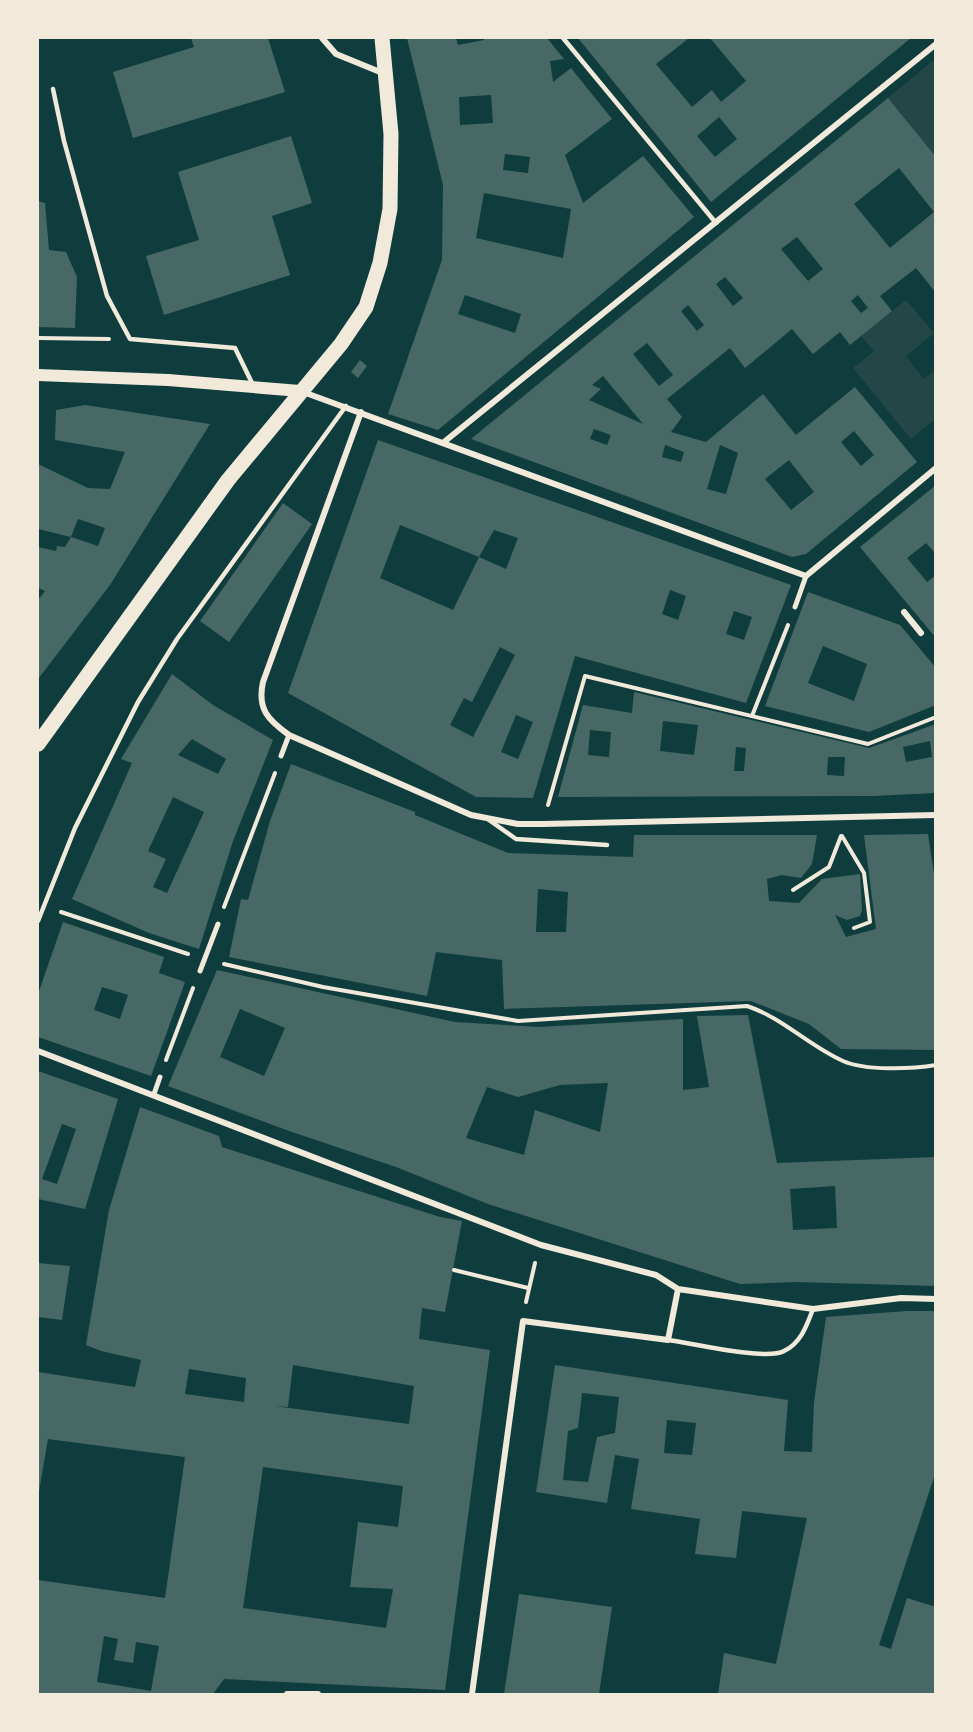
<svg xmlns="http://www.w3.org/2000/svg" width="973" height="1732" viewBox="0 0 973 1732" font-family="Manrope,sans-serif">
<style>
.green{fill:#244646}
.building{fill:#486865;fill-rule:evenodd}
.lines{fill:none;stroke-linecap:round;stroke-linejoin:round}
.path{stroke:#f1e9da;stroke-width:4}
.service{stroke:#f1e9da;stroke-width:4.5}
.pedestrian{stroke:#f1e9da;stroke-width:5}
.minor{stroke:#f1e9da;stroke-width:6}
.secondary{stroke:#f1e9da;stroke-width:12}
.primary{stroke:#f1e9da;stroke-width:15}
</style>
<rect width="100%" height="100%" fill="#0f3d3e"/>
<!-- green -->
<path class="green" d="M 935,59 L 935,157 L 888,98 Z
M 906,300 L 934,333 L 906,356 L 924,379 L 935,370 L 935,419 L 911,439 L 853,368 L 874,351 L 861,336 Z"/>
<!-- building -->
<path class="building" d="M 191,38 L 268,38 L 285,92 L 133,138 L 113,72 L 194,47 Z
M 407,38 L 456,38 L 458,45 L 484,40 L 484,38 L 547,38 L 564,59 L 550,61 L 553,82 L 571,68 L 612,119 L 565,155 L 583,203 L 643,156 L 694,217 L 438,430 L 388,414 L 442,260 L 443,185 ZM 491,95 L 493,123 L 460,125 L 459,97 ZM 505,154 L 530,157 L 528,173 L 503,170 ZM 484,193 L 571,209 L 563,258 L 476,238 ZM 465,295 L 521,314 L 515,333 L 458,314 Z
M 578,38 L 689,38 L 656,64 L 692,107 L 712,90 L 721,102 L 746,81 L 710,38 L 911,38 L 711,202 ZM 719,117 L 737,139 L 715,157 L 697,136 Z
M 888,98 L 936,157 L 936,293 L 916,268 L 880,296 L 892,311 L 850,345 L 840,332 L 813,354 L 792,329 L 745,368 L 730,348 L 667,399 L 682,417 L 671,432 L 706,442 L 763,394 L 796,435 L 855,387 L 917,462 L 806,554 L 792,557 L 471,439 ZM 899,168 L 934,212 L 890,248 L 854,204 ZM 797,237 L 823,269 L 808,281 L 781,249 ZM 725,277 L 743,298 L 733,306 L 716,284 ZM 858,295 L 868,308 L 861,313 L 851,301 ZM 688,305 L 704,325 L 697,331 L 681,311 ZM 647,343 L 673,375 L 659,386 L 633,354 ZM 603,376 L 643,424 L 589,400 L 601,389 L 592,385 ZM 594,429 L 611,435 L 607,445 L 590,439 ZM 854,431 L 874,455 L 861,466 L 841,442 ZM 665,445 L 684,452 L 681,462 L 662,457 ZM 720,445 L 738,453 L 726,494 L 707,489 ZM 789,460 L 814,492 L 791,510 L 765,479 Z
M 291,136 L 312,203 L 272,216 L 290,275 L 164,315 L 146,256 L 199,240 L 178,172 Z
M 38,201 L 45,203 L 49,250 L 66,252 L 77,277 L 75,328 L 38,327 Z
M 360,360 L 367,366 L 358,378 L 351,372 Z
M 85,405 L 210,424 L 110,585 L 38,679 L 38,600 L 45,591 L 38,588 L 38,547 L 56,551 L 57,546 L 65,547 L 71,537 L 98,546 L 105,528 L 78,519 L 71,537 L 38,529 L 38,464 L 88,488 L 110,489 L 125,452 L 55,440 L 56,410 Z
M 378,440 L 791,585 L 746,703 L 575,656 L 533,798 L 476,797 L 288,693 ZM 400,525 L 479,557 L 453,610 L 380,578 ZM 494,530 L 518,538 L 506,569 L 479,557 ZM 670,590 L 686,596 L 678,620 L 662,614 ZM 734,611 L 752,617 L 744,640 L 726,634 ZM 500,647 L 515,655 L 473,737 L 450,725 L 464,698 L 472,702 ZM 516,715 L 533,722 L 518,759 L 501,752 Z
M 936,485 L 936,554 L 926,543 L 907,558 L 927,582 L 936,575 L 936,638 L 860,547 Z
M 283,503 L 312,524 L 229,642 L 200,621 Z
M 808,592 L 900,625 L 936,668 L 936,705 L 869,732 L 765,706 ZM 823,646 L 867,664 L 854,701 L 808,683 Z
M 172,674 L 213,705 L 273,740 L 233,841 L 199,949 L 149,933 L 72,899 L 132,763 L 121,759 ZM 192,739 L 226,759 L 218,774 L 178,755 ZM 173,797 L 204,812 L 167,893 L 153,887 L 166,859 L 148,851 Z
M 634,692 L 869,748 L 936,724 L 936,793 L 873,796 L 558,797 L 583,705 L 632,713 ZM 663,721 L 698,725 L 694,755 L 660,751 ZM 590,730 L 611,732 L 609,757 L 588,755 ZM 930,741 L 932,757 L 906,762 L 903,747 ZM 736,747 L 746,748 L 744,771 L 734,771 ZM 828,757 L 845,757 L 844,776 L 827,775 Z
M 291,764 L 415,812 L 415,815 L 508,853 L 633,857 L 634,835 L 817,835 L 812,864 L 801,878 L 782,875 L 767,879 L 769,901 L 799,903 L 822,879 L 860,874 L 862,910 L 860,916 L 847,920 L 835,915 L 846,937 L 876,929 L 864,835 L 928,834 L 936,888 L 936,1050 L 841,1049 L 809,1024 L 751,1001 L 504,1009 L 502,960 L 436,952 L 427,996 L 229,957 L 241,899 L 248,900 L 270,821 ZM 538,889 L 568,892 L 566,932 L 536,932 Z
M 63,922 L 164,957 L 159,973 L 185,982 L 151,1076 L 38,1037 L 38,994 ZM 102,987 L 128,995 L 120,1019 L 94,1010 Z
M 217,970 L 455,1022 L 539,1027 L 683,1019 L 683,1090 L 709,1087 L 697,1016 L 748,1015 L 777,1163 L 936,1157 L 936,1286 L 796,1282 L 740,1284 L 488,1204 L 396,1167 L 289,1131 L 168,1086 ZM 240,1009 L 285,1028 L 264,1076 L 220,1057 ZM 608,1083 L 600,1132 L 535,1110 L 524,1155 L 466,1138 L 487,1087 L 518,1097 L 560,1085 ZM 835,1186 L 837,1228 L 793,1230 L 790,1189 Z
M 38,1071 L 118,1099 L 85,1209 L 38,1199 ZM 62,1124 L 76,1129 L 57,1184 L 42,1179 Z
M 140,1107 L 219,1136 L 222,1147 L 440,1217 L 462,1221 L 445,1312 L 422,1308 L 419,1339 L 490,1350 L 445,1690 L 224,1679 L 213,1694 L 38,1694 L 38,1580 L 165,1598 L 185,1457 L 48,1439 L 38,1497 L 38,1372 L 135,1387 L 141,1360 L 101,1351 L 86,1345 L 109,1210 ZM 293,1365 L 414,1386 L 409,1424 L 274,1406 L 288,1407 ZM 189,1369 L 246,1378 L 244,1402 L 185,1394 ZM 263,1467 L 403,1486 L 398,1527 L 358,1522 L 350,1587 L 393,1589 L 386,1628 L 243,1608 ZM 104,1636 L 118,1639 L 114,1660 L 133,1663 L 136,1642 L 159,1646 L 151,1691 L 97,1682 Z
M 38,1263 L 70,1266 L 62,1320 L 38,1317 Z
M 907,1311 L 936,1311 L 936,1471 L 879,1645 L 891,1649 L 907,1598 L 936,1607 L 936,1694 L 718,1694 L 724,1653 L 776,1664 L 807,1518 L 742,1511 L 736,1558 L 695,1554 L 700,1519 L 631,1509 L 639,1459 L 615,1455 L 607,1503 L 536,1492 L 555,1365 L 788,1400 L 784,1451 L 812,1452 L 814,1402 L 826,1317 ZM 582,1393 L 619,1397 L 615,1433 L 597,1437 L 588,1482 L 563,1480 L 568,1431 L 578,1428 ZM 667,1420 L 696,1423 L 692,1455 L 664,1453 Z
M 519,1594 L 612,1607 L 599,1694 L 504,1694 Z"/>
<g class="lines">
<!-- path -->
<path class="path" d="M 38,338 L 109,339
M 752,716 L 788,625
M 548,805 L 585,676 L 868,744 L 936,717
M 842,836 L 864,873 L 870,922 L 854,928
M 793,890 L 829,867 L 841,836
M 224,907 L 275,773
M 61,912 L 188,954
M 224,964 L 323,987 L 518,1021 L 747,1006 C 783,1018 809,1046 843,1061 C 865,1071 912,1069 936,1065
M 166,1060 L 193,988
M 454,1270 L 528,1288
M 526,1302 L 535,1263"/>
<!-- service -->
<path class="service" d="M 563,38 L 716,223
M 53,89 L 64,141 L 107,296 L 130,339 L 235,348 L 253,385
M 489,820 L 516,839 L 607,845
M 38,921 L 75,828 L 138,702 L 177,639 L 346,406
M 668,1340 C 691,1343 766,1361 784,1351 C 801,1343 807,1325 813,1309"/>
<!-- pedestrian -->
<path class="pedestrian" d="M 795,607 L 806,576
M 281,756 L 289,735
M 200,971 L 218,924
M 154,1094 L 160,1077"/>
<!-- minor -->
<path class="minor" d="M 322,38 L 336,54 L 385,74
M 303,392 L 806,576 L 936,468
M 361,412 L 263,682 C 257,709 268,720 289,735 L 471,815 L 518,824 L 543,824 L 936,815
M 444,442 L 936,44
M 904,612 L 921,633
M 38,1051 L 541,1245 L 656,1275 L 678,1289 L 813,1309 L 901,1298 L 936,1299
M 287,1694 L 318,1694
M 472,1694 L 523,1321 L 668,1340 L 678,1289"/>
<!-- secondary -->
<path class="secondary" d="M 38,375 L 168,380 L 300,391"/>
<!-- primary -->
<path class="primary" d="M 38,744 L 228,480 L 341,344 L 366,307 L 380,263 L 390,209 L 391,134 L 382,38"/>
</g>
<!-- border -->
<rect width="973" height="1732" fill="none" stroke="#f1e9da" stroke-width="78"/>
</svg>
